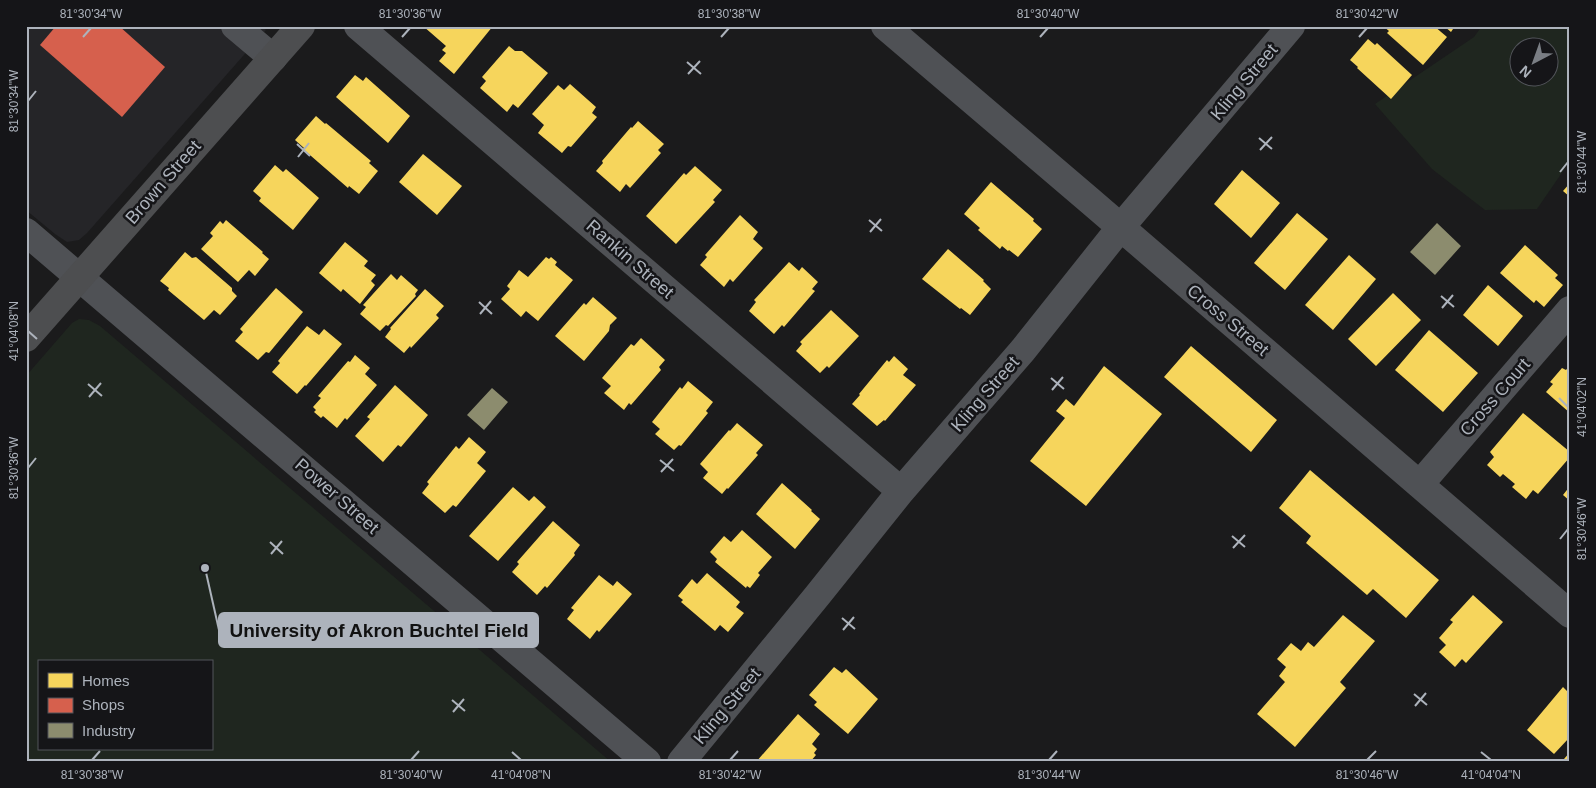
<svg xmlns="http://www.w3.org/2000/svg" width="1596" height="788" viewBox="0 0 1596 788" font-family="Arial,sans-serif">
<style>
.built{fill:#252528}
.green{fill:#1f261f;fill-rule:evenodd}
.homes{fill:#f6d55c}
.shops{fill:#d6604d}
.industry{fill:#8c8c6e}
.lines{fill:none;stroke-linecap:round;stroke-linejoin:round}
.minor{stroke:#4f5155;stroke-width:28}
.major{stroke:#4d4e50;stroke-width:28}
.ticks{fill:none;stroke:#adb3bc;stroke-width:2}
.labels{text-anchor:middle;stroke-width:5;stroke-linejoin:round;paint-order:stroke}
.street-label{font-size:18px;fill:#adb3bc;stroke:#151518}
.leader{fill:none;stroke:#adb3bc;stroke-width:2}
.callout-dot{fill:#adb3bc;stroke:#151518;stroke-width:2}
.callout{fill:#adb3bc;stroke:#adb3bc;stroke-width:2}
.callout-label{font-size:19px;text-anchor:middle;font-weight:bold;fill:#111}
.neatline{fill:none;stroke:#adb3bc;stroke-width:2}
.ticks-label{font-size:12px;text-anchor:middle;fill:#adb3bc}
</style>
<rect width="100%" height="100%" fill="#1b1b1c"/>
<!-- built -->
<path class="built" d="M 26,26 L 261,26 L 266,30 L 87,233 L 79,240 L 67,242 L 55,234 L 26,210 Z"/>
<!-- green -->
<path class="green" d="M 1482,26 L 1570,26 L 1570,161 L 1537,209 L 1485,210 L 1432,169 L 1375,104 L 1474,37 ZM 1518,48 L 1548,48 L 1548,78 L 1518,78 Z
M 79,319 L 89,320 L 100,326 L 611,762 L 26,762 L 26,376 L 72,323 ZM 39,662 L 211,662 L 211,749 L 39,749 Z"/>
<!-- homes -->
<path class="homes" d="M 423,26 L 493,26 L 454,74 L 439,61 L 446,53 L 442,50 L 446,46 Z
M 1383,26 L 1434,26 L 1447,37 L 1423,65 L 1387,33 L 1389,31 Z
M 1444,26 L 1455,26 L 1451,32 Z
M 1368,39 L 1375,45 L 1377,43 L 1412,75 L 1391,99 L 1357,68 L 1358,67 L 1350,60 Z
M 509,46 L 515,51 L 522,51 L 548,73 L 518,108 L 513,104 L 507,112 L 480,88 L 486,81 L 482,77 Z
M 355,75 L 363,81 L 366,77 L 410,116 L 388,143 L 336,97 Z
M 570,84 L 596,107 L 592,113 L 597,117 L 571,147 L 568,146 L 562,153 L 538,133 L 544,125 L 532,114 L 558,85 L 564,90 Z
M 316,116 L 325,124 L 326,123 L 371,161 L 369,163 L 378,171 L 359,194 L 349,186 L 348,188 L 303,149 L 304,148 L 295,140 Z
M 638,121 L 664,144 L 658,150 L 661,153 L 630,188 L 626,184 L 620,192 L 596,171 L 603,163 L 602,161 L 631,127 L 632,128 Z
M 423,154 L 462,186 L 437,215 L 399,182 Z
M 275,165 L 283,172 L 286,169 L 319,198 L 293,230 L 259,201 L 261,198 L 253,191 Z
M 695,166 L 722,190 L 713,200 L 715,202 L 676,244 L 646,216 L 684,173 L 686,175 Z
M 1242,170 L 1280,203 L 1251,238 L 1214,204 Z
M 991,182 L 1034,219 L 1033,221 L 1042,229 L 1018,257 L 1009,250 L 1008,251 L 1002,246 L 1000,249 L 978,230 L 980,228 L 964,214 Z
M 1570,183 L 1570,197 L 1563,191 Z
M 1297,213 L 1328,239 L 1285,290 L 1254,263 Z
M 740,215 L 758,232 L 753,239 L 763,248 L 733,282 L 730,279 L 724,287 L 700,265 L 707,257 L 705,255 Z
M 226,220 L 263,252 L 262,253 L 269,259 L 255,276 L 249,270 L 238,282 L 201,249 L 213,236 L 210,233 L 220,221 L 223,224 Z
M 345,242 L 368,261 L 364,266 L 376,275 L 371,281 L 375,285 L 360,304 L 343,289 L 341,292 L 319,273 Z
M 1525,245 L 1558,275 L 1555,278 L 1563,285 L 1544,307 L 1536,300 L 1534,303 L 1500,273 Z
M 948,249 L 984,280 L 983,281 L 991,289 L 970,315 L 961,308 L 960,309 L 922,279 Z
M 185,252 L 192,258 L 196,257 L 232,288 L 232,291 L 237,296 L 220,315 L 214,310 L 204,320 L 168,290 L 169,288 L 160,281 Z
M 1349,255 L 1376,279 L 1333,330 L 1305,305 Z
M 546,257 L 549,259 L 551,257 L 557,262 L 555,265 L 573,280 L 538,321 L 526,311 L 521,317 L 501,299 L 510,289 L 507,286 L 519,270 L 528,277 Z
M 789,262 L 799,271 L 802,267 L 818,282 L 812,289 L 815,291 L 784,327 L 782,325 L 774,334 L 749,311 L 756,302 L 754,300 Z
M 391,274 L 397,280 L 401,275 L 418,290 L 415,294 L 416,296 L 388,326 L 386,325 L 380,331 L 360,314 L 366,307 L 363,305 Z
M 1488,285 L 1523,316 L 1498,346 L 1463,315 Z
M 276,288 L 303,312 L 269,353 L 266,352 L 258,360 L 235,341 L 243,332 L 240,329 Z
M 425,289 L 444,306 L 436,315 L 439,318 L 411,348 L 410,346 L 404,353 L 385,337 L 391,329 L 390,328 Z
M 1393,293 L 1421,320 L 1376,366 L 1348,339 Z
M 593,297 L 617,318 L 610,325 L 609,331 L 584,361 L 555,336 L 584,303 L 586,305 Z
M 831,310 L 859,336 L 829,368 L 827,366 L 820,373 L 796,351 L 802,344 L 800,342 Z
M 307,326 L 319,335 L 324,329 L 342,344 L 306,386 L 305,385 L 297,394 L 272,372 L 280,363 L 278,361 Z
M 1429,330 L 1478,373 L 1443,412 L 1395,370 Z
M 641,338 L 665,360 L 659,367 L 661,370 L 631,405 L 629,403 L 624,410 L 604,393 L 611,386 L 602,378 L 631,344 L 634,346 Z
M 1191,346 L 1277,420 L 1251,452 L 1164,377 Z
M 355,355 L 370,368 L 365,374 L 377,385 L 347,420 L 345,418 L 337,428 L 323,416 L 321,418 L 314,412 L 316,410 L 313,407 L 321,398 L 318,396 L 348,361 L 350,362 Z
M 894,356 L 908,369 L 903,375 L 916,385 L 885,421 L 884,420 L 877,426 L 852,404 L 860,395 L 859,394 L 887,360 L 889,362 Z
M 1570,365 L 1570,413 L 1546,392 L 1553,384 L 1550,382 L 1562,368 L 1566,370 Z
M 1104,366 L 1162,414 L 1086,506 L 1030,461 L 1065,418 L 1056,411 L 1066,399 L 1074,406 Z
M 688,381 L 713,402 L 706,411 L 708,413 L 681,446 L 679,445 L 674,450 L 655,434 L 660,429 L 652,422 L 680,387 L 682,389 Z
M 395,385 L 428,415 L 401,447 L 398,445 L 383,462 L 355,436 L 370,419 L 367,417 Z
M 1523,413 L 1570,452 L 1570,457 L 1538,494 L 1533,490 L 1526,499 L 1512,487 L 1515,484 L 1503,474 L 1500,477 L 1487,465 L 1494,457 L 1490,452 Z
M 737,423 L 763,445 L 756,453 L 758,455 L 728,489 L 727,488 L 722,494 L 703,478 L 708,472 L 700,464 L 729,430 L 730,431 Z
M 469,437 L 486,452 L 477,463 L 486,471 L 456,507 L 453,505 L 445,513 L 422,493 L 429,484 L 427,482 L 456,446 L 459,449 Z
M 1310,470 L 1439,580 L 1406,618 L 1373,589 L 1367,595 L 1306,543 L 1311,536 L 1279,508 Z
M 782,483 L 812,510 L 811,511 L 820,519 L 795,549 L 756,514 Z
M 1570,486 L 1570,501 L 1563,495 Z
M 513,487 L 529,501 L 534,496 L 546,507 L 498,561 L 469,536 Z
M 553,521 L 580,545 L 574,553 L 575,555 L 547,588 L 545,586 L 537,595 L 512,572 L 519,564 L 517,562 Z
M 742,530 L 772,557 L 758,573 L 760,575 L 750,588 L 747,586 L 746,588 L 715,562 L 717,559 L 710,552 L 724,536 L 731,542 Z
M 707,573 L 740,602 L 736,607 L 744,613 L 728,632 L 720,625 L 715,631 L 681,602 L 683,600 L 678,596 L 692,579 L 697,584 Z
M 599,575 L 613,586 L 617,581 L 632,594 L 599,632 L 597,630 L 590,639 L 567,619 L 574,610 L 571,608 Z
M 1473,595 L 1503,622 L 1466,663 L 1462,659 L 1455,667 L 1439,652 L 1446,645 L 1439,638 L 1453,622 L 1450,620 Z
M 1343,615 L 1375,641 L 1340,682 L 1346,688 L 1295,747 L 1257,714 L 1285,682 L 1279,676 L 1286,667 L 1277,659 L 1291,643 L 1301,651 L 1308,642 L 1314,647 Z
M 834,667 L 842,673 L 846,669 L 878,699 L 848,734 L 814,705 L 817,702 L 809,695 Z
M 1563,687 L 1570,694 L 1570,739 L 1569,738 L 1554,754 L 1527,730 Z
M 798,714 L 820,734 L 812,744 L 817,749 L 814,753 L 816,755 L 810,762 L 756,762 Z
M 1570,752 L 1570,762 L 1566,762 L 1564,759 Z"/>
<!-- shops -->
<path class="shops" d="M 56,26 L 119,26 L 165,67 L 122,117 L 40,45 Z"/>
<!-- industry -->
<path class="industry" d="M 1437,223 L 1461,246 L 1435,275 L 1410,252 Z
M 492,388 L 508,402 L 484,430 L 467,415 Z"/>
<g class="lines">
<!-- minor -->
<path class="minor" d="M 235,26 L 273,58
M 358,26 L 901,491
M 885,26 L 1089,200 L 1570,614
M 26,232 L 647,762
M 1420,484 L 1570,310
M 681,762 L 817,596 L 901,491 L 1023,350 L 1120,228 L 1291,26"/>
<!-- major -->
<path class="major" d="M 26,338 L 301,26"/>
</g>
<!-- ticks -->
<path class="ticks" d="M 83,37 L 91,28M 402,37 L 410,28M 721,37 L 729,28M 1040,37 L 1048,28M 1359,37 L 1367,28M 687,62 L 701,74M 688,74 L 700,61M 28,101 L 36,91M 1259,138 L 1272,149M 297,144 L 310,156M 1260,150 L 1272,137M 298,157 L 309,143M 1560,172 L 1568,162M 869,220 L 882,231M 870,232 L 881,219M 1441,296 L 1454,307M 479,302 L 492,314M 1442,308 L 1453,295M 480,314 L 491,301M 28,331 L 37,339M 1051,378 L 1064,389M 88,384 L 102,396M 1052,390 L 1063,377M 89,397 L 101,383M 1559,398 L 1568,407M 660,460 L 674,471M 28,468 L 36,458M 661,472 L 673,459M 1232,536 L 1245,547M 1560,539 L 1568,529M 270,542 L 283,554M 1233,548 L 1245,535M 271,554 L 282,541M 842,618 L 855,629M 843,630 L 854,617M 1414,694 L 1427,705M 452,700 L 465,711M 1415,706 L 1426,693M 453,712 L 464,699M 512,752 L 521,760M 1481,752 L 1491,760M 92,760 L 100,751M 411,760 L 419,751M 730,760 L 738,751M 1049,760 L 1057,751M 1367,760 L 1376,751"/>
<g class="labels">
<!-- street labels -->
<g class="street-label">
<text transform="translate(1244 82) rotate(-50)" y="6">Kling Street</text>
<text transform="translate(163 182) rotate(-49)" y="6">Brown Street</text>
<text transform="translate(630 259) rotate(41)" y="6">Rankin Street</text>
<text transform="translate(1228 320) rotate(40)" y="6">Cross Street</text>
<text transform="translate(985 394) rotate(-49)" y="6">Kling Street</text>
<text transform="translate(1495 397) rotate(-49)" y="6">Cross Court</text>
<text transform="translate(337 496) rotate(41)" y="6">Power Street</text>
<text transform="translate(727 706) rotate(-50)" y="6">Kling Street</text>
</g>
</g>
<!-- callouts -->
<path class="leader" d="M205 568L219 630"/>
<circle class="callout-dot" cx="205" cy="568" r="5"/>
<rect class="callout" x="219" y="613" width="319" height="34" rx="5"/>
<g class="callout-label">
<text x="379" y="637">University of Akron Buchtel Field</text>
</g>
<!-- border -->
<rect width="1596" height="788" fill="none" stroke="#151518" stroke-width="55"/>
<!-- legend -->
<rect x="38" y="660" width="175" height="90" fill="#151518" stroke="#52545a"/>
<rect x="48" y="673" width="25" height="15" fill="#f6d55c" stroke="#52545a"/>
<text x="82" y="686" font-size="15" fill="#adb3bc">Homes</text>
<rect x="48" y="698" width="25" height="15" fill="#d6604d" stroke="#52545a"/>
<text x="82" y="710" font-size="15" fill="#adb3bc">Shops</text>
<rect x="48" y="723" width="25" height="15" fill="#8c8c6e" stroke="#52545a"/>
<text x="82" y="736" font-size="15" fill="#adb3bc">Industry</text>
<!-- north arrow -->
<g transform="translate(1534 62) rotate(221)"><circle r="24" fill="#151518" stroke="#52545a"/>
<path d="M0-4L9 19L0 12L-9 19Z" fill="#7a7e84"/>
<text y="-8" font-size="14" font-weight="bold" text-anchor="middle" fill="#adb3bc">N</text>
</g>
<rect x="28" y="28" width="1540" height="732" class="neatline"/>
<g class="ticks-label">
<text x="91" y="18">81°30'34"W</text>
<text x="410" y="18">81°30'36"W</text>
<text x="729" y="18">81°30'38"W</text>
<text x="1048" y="18">81°30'40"W</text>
<text x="1367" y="18">81°30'42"W</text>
<text transform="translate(14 101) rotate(-90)" y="4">81°30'34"W</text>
<text transform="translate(1582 162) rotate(-90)" y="4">81°30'44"W</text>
<text transform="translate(14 331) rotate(-90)" y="4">41°04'08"N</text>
<text transform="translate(1582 407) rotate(-90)" y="4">41°04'02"N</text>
<text transform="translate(14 468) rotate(-90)" y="4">81°30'36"W</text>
<text transform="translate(1582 529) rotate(-90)" y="4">81°30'46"W</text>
<text x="92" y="779">81°30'38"W</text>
<text x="411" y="779">81°30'40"W</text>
<text x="521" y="779">41°04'08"N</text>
<text x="730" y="779">81°30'42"W</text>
<text x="1049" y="779">81°30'44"W</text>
<text x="1367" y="779">81°30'46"W</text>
<text x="1491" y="779">41°04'04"N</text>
</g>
</svg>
